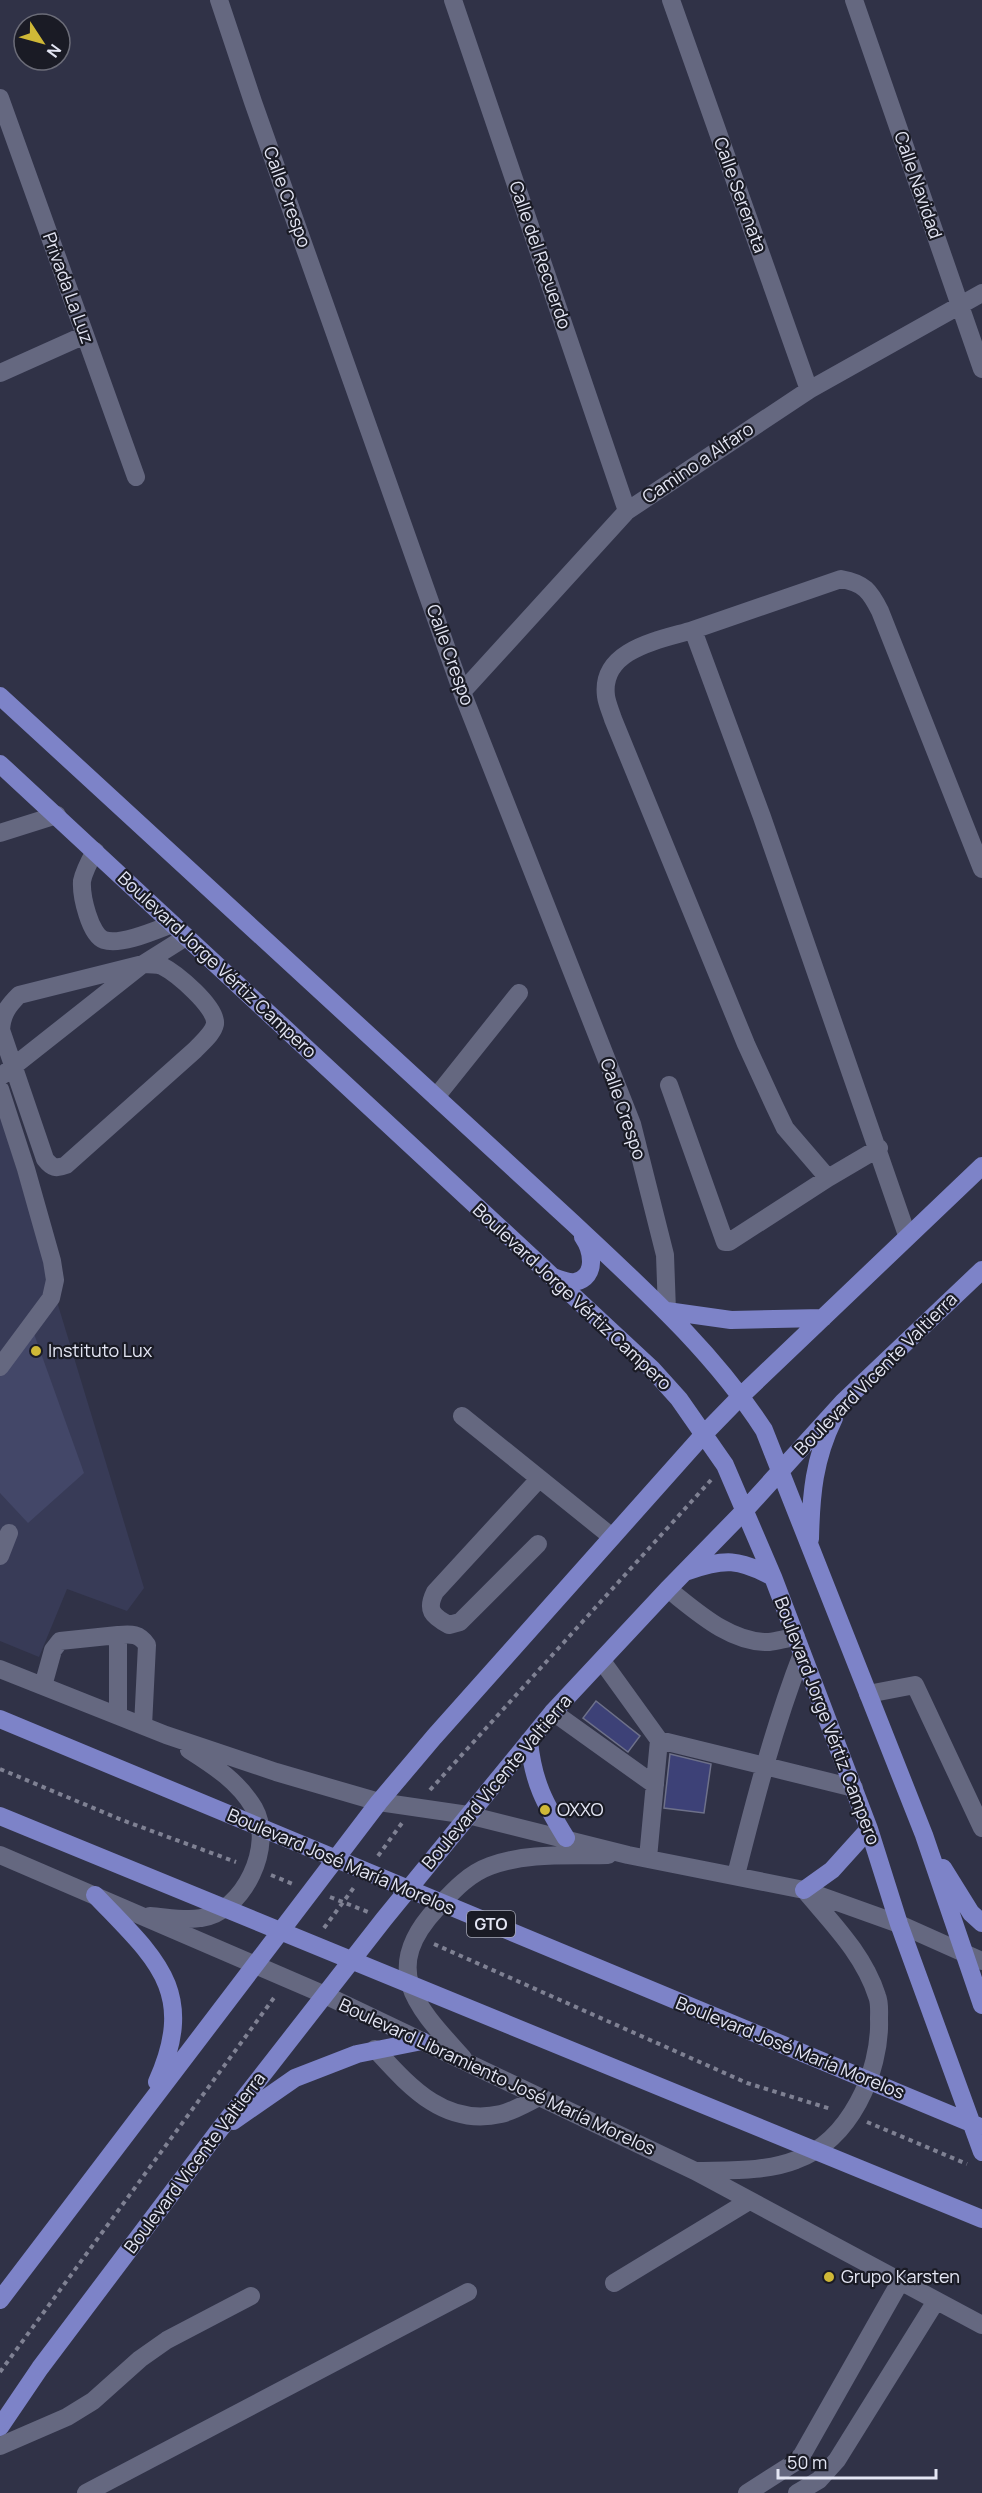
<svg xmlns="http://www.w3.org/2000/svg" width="982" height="2493" viewBox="0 0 982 2493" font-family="Manrope,sans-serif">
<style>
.built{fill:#383b57}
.green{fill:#434768}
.building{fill:#3d4177;stroke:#6e718a;stroke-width:1.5}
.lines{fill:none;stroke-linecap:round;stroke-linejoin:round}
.path{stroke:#7f8193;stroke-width:4;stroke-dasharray:4.5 4.5;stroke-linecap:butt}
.minor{stroke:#656880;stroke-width:18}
.major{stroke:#7d83c8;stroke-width:18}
.poi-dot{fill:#cfb837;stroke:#1a1b25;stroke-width:2}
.labels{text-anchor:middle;stroke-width:4.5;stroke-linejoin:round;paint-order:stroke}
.shield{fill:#1a1b25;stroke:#a7a9b6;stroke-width:1.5}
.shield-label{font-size:16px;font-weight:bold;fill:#e4e6f4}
.street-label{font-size:18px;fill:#e4e6f4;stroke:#1a1b25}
.poi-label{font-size:18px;fill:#e4e6f4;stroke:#1a1b25;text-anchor:start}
</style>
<rect width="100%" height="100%" fill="#303247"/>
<!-- built -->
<path class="built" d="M 0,1114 L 144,1588 L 127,1611 L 67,1589 L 39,1657 L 0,1641 Z"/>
<!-- green -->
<path class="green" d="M 33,1331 L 84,1473 L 28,1523 L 0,1493 L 0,1376 Z"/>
<!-- building -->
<path class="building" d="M 596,1701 L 640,1736 L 628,1752 L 583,1718 Z
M 670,1754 L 711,1764 L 704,1813 L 664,1808 Z"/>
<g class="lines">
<!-- path -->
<path class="path" d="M 0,1769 L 122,1820 L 236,1862
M 430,1790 L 711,1480
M 378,1856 L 402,1823
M 271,1875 L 295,1885
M 330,1897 L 368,1912
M 324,1928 L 355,1886
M 434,1944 L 747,2083 L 831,2109
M 867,2122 L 967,2164
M 0,2372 L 276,1995"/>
<!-- minor -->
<path class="minor" d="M 219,0 L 253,102 L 462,692 L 632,1124 L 665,1255 L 667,1311
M 453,0 L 627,511
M 671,0 L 809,390
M 854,0 L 982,369
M 0,98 L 136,477
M 0,373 L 85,335
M 693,630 C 660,640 600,649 606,696 C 607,704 611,712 613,719 L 746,1044 L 774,1105 L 785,1128 L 828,1178 L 879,1148
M 462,692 L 627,511 L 809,390 L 982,293
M 0,833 L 57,815
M 95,851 C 90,860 84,871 82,881 C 81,896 90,935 104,940 C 121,946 156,930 172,924
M 143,964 C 149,964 156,964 162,966 C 176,973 217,1007 215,1024 C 213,1034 201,1043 195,1050 L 66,1165 C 56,1169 52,1168 45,1159 L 1,1030 C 2,1014 8,1006 19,995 Z
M 0,1077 L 143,964 L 186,937
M 669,1085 L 725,1242 L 729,1242 L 828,1178
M 0,1089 L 26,1169 L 52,1261 L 55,1280 L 51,1298 L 0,1367
M 436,1097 L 519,993
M 907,1235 L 762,817 L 693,630 L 841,579 C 864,583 870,591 880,611 L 982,869
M 462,1416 L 612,1537
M 538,1544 L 460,1622 L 449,1625 C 432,1616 426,1610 435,1592 L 539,1479
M 0,1556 L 9,1533
M 668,1589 C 696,1611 730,1643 769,1642 C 778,1641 787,1638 796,1637
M 602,1661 L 659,1740 L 854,1788
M 0,1669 L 166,1735 L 276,1772 L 379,1802 L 468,1815 L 628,1855 L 804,1890 L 899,1924 L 982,1961
M 43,1686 L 53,1650 L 60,1641 L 118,1635
M 868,1694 L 915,1685 L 982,1828
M 553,1712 L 655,1785
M 118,1716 L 118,1635 C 131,1634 139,1633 147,1645 L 143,1726
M 0,1855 L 325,1995 L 695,2171 L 982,2325
M 648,1858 L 659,1740
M 736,1875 C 755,1800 774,1726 802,1654
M 150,1916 C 166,1917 185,1921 201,1918 C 244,1912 275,1845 254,1808 C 238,1781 214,1766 189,1750
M 375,2049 C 409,2086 444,2127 501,2114 C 514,2111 527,2103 539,2097
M 463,2058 C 417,2007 379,1970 437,1908 C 453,1891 468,1874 490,1866 C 527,1852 570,1856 608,1855
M 696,2171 C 729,2170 765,2172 796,2160 C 849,2142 881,2072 879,2019 C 879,2012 880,2003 877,1996 C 864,1955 833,1924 806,1892
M 614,2283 L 749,2201
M 0,2446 L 67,2417 L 93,2401 L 140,2359 L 167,2340 L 251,2296
M 86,2493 L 468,2292
M 747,2493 L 794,2463 L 802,2455 L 900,2282
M 797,2493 L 819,2480 L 837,2460 L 936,2301"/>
<!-- major -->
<path class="major" d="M 0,696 L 573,1223 C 642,1288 712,1350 764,1430 L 924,1835 L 982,2005
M 0,764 L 652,1369 L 679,1399 L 725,1465 L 773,1577 L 869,1829 L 899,1924 L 982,2152
M 551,1276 C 558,1279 567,1283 575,1282 C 598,1277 592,1250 583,1237
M 667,1311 L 731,1320 L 823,1318
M 810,1539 C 811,1494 814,1459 834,1418
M 688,1571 C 725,1558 739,1559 773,1577
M 0,1719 L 978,2126
M 529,1741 C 533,1782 545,1804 566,1838
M 0,1816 L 982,2219
M 943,1868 L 971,1913 L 982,1923
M 804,1890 L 832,1870 L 869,1829
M 95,1895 C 155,1958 198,1990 157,2082
M 233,2121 L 295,2078 L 357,2054 L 422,2041
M 0,2300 L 379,1802 L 434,1737 L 704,1434 L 742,1395 L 982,1166
M 0,2427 L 40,2368 L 217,2133 L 384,1919 L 553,1712 L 668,1589 L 745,1510 L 843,1402 L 982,1270"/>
</g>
<!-- markers -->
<g class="poi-dot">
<circle cx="36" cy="1351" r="6"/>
<circle cx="545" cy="1810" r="6"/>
<circle cx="829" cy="2277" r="6"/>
</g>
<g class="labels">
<!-- shield labels -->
<rect class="shield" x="467" y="1911" width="48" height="26" rx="4.5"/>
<g class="shield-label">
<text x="491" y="1930">GTO</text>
</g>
<!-- street labels -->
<g class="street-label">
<text transform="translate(918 185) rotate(71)" y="6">Calle Navidad</text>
<text transform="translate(740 195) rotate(70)" y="6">Calle Serenata</text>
<text transform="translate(287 197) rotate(70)" y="6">Calle Crespo</text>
<text transform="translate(540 255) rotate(71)" y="6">Calle del Recuerdo</text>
<text transform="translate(68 288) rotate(70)" y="6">Privada La Luz</text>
<text transform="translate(698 463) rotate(-34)" y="6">Camino a Alfaro</text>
<text transform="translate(450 655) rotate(70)" y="6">Calle Crespo</text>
<text transform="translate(217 965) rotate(43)" y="6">Boulevard Jorge Vértiz Campero</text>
<text transform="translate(623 1109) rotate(71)" y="6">Calle Crespo</text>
<text transform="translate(572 1297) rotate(43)" y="6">Boulevard Jorge Vértiz Campero</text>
<text transform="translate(876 1374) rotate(-45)" y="6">Boulevard Vicente Valtierra</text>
<text transform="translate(827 1721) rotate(69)" y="6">Boulevard Jorge Vértiz Campero</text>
<text transform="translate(497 1782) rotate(-50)" y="6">Boulevard Vicente Valtierra</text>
<text transform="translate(341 1862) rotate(23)" y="6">Boulevard José María Morelos</text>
<text transform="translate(790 2048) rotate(22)" y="6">Boulevard José María Morelos</text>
<text transform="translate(497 2077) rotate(25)" y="6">Boulevard Libramiento José María Morelos</text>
<text transform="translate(195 2163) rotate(-53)" y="6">Boulevard Vicente Valtierra</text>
</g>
<!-- poi labels -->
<g class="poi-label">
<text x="48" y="1357">Instituto Lux</text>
<text x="557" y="1816">OXXO</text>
<text x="841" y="2283">Grupo Karsten</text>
</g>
</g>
<!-- north arrow -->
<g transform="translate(42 42) rotate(126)"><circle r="28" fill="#1a1b25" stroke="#6b6c78" stroke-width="1.5"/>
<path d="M0-4.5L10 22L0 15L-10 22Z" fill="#cfb837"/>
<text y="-9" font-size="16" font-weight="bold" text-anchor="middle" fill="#e4e6f4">N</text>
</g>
<!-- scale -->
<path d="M778 2469v9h158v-9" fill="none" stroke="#e4e6f4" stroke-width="3"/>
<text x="787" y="2469" font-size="18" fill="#e4e6f4" stroke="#1a1b25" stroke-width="4.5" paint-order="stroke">50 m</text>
</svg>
